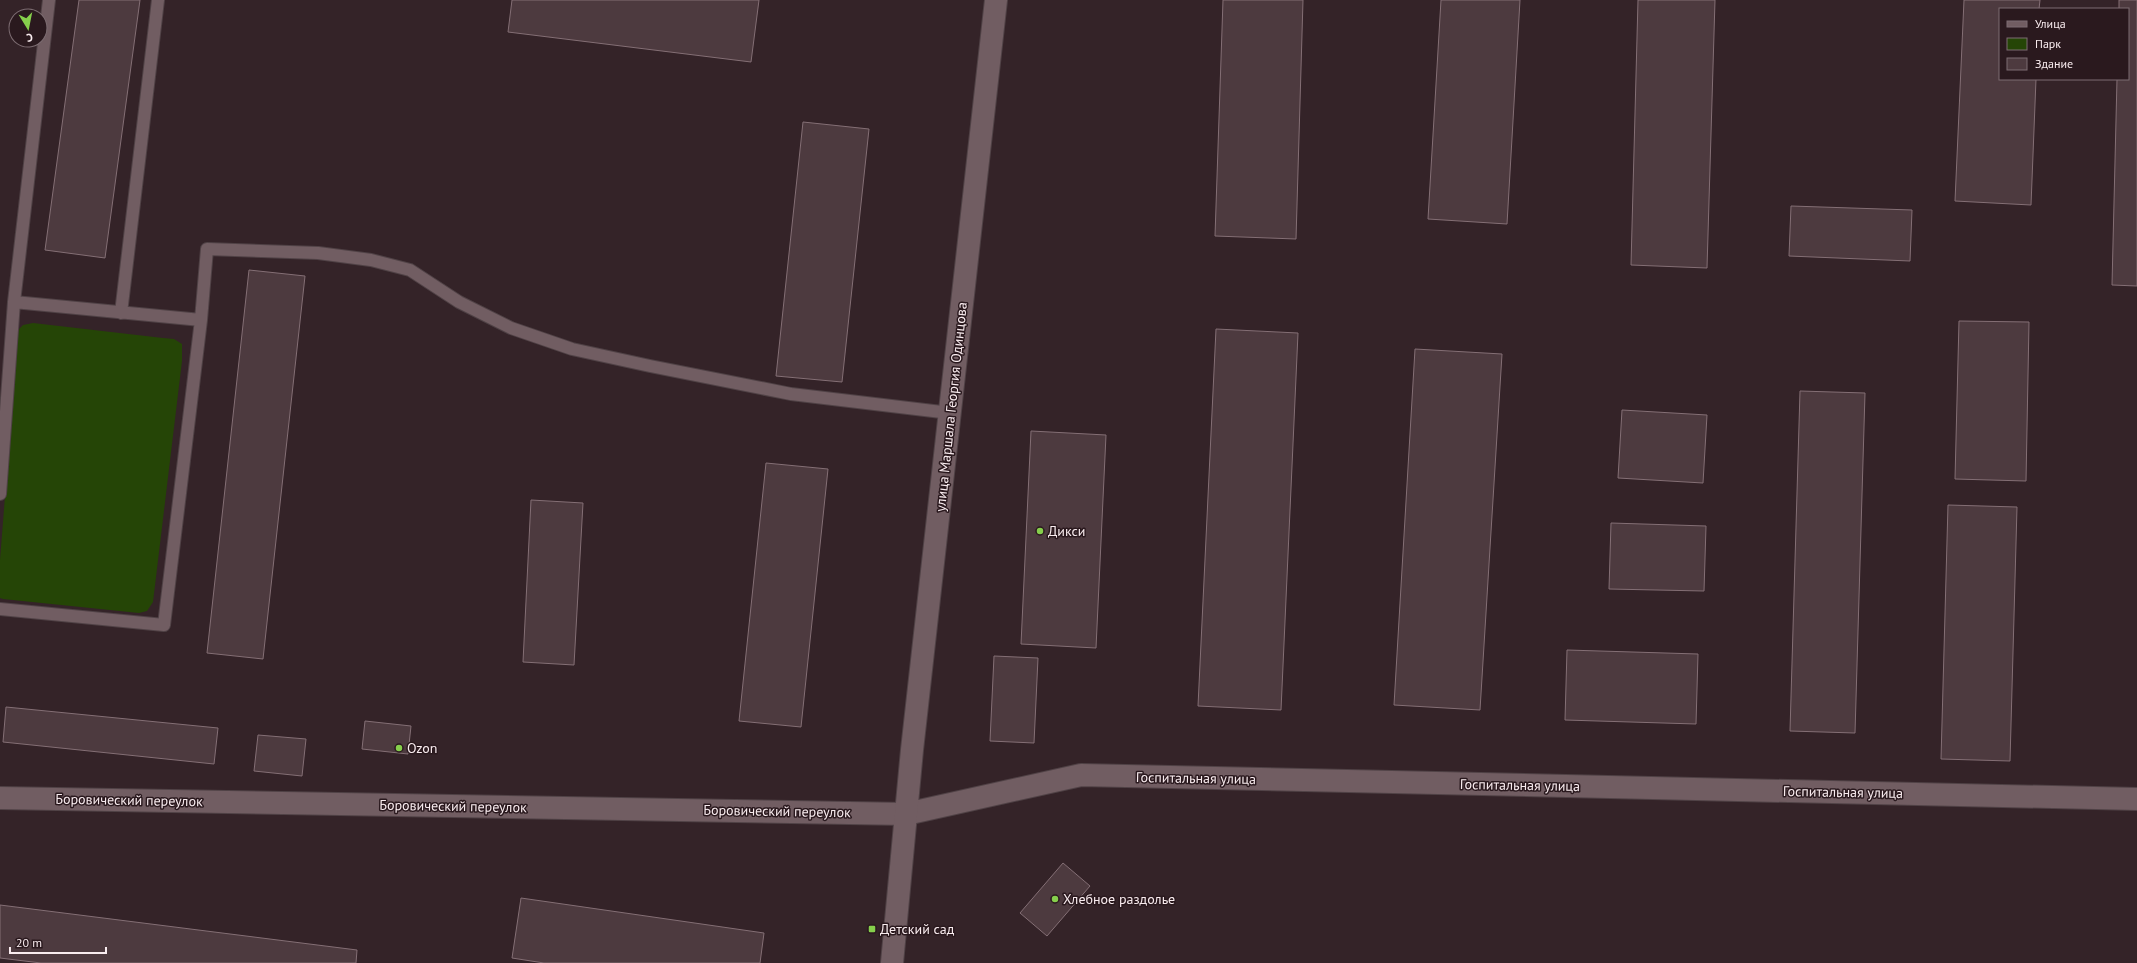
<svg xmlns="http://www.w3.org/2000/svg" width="2137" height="963" viewBox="0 0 2137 963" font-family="'PT Sans',sans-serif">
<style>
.green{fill:#254506}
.building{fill:#4d3a3f;stroke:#846f75}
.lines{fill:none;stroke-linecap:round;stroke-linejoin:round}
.lane-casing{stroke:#504246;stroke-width:14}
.street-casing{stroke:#504246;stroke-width:24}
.secondary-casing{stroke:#504246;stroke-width:24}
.lane{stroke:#715d62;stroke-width:12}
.street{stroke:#715d62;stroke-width:22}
.secondary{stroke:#715d62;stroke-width:22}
.poi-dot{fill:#86cf4c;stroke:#2a191e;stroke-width:1.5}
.labels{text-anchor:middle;stroke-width:3;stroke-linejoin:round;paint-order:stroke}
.street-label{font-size:14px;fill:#f9ecef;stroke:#2a191e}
.poi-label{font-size:14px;fill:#f9ecef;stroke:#2a191e;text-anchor:start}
</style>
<rect width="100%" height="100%" fill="#342328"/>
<!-- green -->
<path class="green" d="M 33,323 L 163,338 L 174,339 L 182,344 L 182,361 L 153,602 L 147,611 L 139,613 L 3,599 L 0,598 L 0,560 L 18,330 L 23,325 Z"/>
<!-- building -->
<path class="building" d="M 79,0 L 140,0 L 105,258 L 45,250 Z
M 512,0 L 759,0 L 751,62 L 508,32 Z
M 1223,0 L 1303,0 L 1296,239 L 1215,236 Z
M 1441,0 L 1520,0 L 1507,224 L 1428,219 Z
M 1638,0 L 1715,0 L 1707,268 L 1631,265 Z
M 1964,0 L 2040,0 L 2039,9 L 2000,9 L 2000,79 L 2036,79 L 2031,205 L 1955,201 Z
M 2119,0 L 2137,0 L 2137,286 L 2112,285 L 2117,79 L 2128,79 L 2128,9 L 2119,9 Z
M 803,122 L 869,129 L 842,382 L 776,376 Z
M 1791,206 L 1912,210 L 1910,261 L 1789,256 Z
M 249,270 L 305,276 L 263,659 L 207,653 Z
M 1959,321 L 2029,322 L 2026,481 L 1955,479 Z
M 1216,329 L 1298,333 L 1281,710 L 1198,706 Z
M 1415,349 L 1502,354 L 1480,710 L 1394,705 Z
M 1800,391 L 1865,393 L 1855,733 L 1790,731 Z
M 1622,410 L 1707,415 L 1703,483 L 1618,478 Z
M 1031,431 L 1106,435 L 1096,648 L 1021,644 Z
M 766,463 L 828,469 L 801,727 L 739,721 Z
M 531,500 L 583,503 L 574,665 L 523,662 Z
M 1948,505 L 2017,507 L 2010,761 L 1941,759 Z
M 1611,523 L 1706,526 L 1704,591 L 1609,589 Z
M 1567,650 L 1698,654 L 1696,724 L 1565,720 Z
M 994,656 L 1038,658 L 1034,743 L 990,741 Z
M 6,707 L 218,728 L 214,764 L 3,742 Z
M 365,721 L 411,726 L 408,754 L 362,749 Z
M 258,735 L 306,739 L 302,776 L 254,771 Z
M 1063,863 L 1090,886 L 1047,936 L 1020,913 Z
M 521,898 L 764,933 L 760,963 L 544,963 L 512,958 Z
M 0,905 L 357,950 L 356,963 L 41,963 L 0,958 Z"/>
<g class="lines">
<!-- lane casing -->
<g class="lane-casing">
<path id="lane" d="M 14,302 L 49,0
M 121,313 L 158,0
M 0,494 L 14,302 L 201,320
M 0,609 L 164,625 L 201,320 L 207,249 L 318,253 L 371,260 L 410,270 L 459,302 L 511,328 L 572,349 L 650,366 L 791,394 L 950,413"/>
</g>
<!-- street casing -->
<g class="street-casing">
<path id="street" d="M 0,798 L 906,814 L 1081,775 L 2137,799"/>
</g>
<!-- secondary casing -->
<g class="secondary-casing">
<path id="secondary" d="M 892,963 L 912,750 L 996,0"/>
</g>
<!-- lane -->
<use href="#lane" class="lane"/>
<!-- street -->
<use href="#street" class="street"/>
<!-- secondary -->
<use href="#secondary" class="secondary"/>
</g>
<!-- markers -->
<g class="poi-dot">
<circle cx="1040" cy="531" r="4"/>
<circle cx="399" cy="748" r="4"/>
<circle cx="1055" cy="899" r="4"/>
<rect x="868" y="925" width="8" height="8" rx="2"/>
</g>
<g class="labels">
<!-- street labels -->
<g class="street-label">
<text transform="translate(951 407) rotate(-84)" y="5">улица Маршала Георгия Одинцова</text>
<text transform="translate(1196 778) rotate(1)" y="5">Госпитальная улица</text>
<text transform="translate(1520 785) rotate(1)" y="5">Госпитальная улица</text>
<text transform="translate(1843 792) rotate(1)" y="5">Госпитальная улица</text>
<text transform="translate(129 800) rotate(1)" y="5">Боровический переулок</text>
<text transform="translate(453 806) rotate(1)" y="5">Боровический переулок</text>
<text transform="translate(777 811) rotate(1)" y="5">Боровический переулок</text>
</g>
<!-- poi labels -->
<g class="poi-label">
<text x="1048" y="536">Дикси</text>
<text x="407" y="753">Ozon</text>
<text x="1063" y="904">Хлебное раздолье</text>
<text x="880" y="934">Детский сад</text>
</g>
</g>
<!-- legend -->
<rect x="1999" y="8" width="130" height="72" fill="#2a191e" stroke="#7d6d72"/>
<rect x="2007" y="21" width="20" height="6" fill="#715d62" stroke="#7d6d72"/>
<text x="2035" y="28" font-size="12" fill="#f9ecef">Улица</text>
<rect x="2007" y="38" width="20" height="12" fill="#254506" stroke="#7d6d72"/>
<text x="2035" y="48" font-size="12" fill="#f9ecef">Парк</text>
<rect x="2007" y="58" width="20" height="12" fill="#4d3a3f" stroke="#7d6d72"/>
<text x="2035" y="68" font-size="12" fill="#f9ecef">Здание</text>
<!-- north arrow -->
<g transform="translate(28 28) rotate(170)"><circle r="19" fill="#2a191e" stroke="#7d6d72"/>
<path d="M0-3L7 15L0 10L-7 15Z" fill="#86cf4c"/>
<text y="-6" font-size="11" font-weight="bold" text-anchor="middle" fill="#f9ecef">С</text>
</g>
<!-- scale -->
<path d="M10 947v6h96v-6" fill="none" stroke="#f9ecef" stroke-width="2"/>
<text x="16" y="947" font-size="12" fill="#f9ecef" stroke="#2a191e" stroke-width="3" paint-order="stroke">20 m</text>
</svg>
